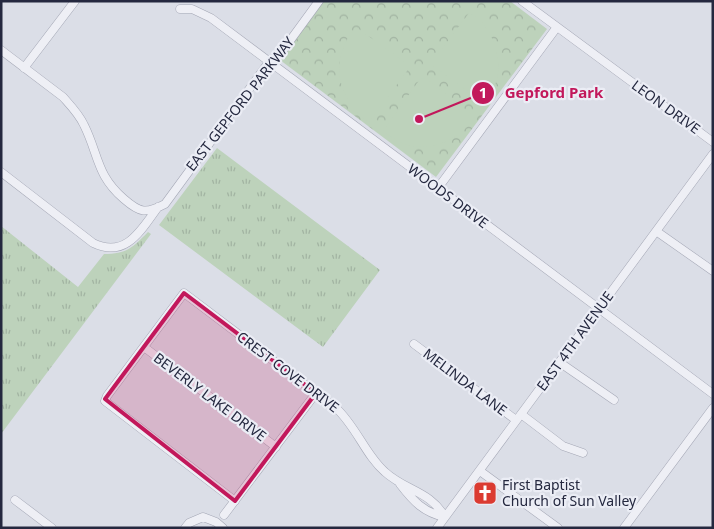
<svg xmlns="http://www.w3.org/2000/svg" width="714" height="529" viewBox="0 0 714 529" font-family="'Noto Sans',sans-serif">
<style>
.grass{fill:url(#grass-tufts)}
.park{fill:url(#park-crowns)}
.pitch{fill:#bdd2bb}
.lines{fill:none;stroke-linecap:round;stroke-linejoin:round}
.minor-casing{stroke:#a4a7b5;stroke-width:9}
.minor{stroke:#eeeff5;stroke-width:8}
.marked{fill:#c2185b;fill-opacity:0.2;stroke:#c2185b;stroke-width:4;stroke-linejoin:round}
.labels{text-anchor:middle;stroke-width:4.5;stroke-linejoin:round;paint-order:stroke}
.street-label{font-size:14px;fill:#24283f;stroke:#ebedf5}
.poi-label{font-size:14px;fill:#24283f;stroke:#ebedf5;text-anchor:start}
.leader{fill:none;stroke:#c2185b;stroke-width:2}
.callout-dot{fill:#c2185b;stroke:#ebedf5;stroke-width:2}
.mark-label{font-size:15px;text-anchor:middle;font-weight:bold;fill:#fff}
.callout-label{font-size:15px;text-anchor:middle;font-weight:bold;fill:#c2185b;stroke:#ebedf5;stroke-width:4.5;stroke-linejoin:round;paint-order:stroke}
</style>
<defs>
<pattern id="grass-tufts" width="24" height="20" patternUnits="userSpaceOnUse" patternTransform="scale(1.25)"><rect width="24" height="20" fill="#bdd2bb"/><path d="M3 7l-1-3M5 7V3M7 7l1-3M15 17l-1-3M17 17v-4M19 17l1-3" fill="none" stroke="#a2b4a2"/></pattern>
<pattern id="park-crowns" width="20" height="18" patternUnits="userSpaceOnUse" patternTransform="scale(1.25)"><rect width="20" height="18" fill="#bdd2bb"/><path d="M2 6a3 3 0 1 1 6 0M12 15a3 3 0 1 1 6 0" fill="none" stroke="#a2b4a2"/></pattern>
</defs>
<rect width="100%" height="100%" fill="#dbdee7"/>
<!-- grass -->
<path class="grass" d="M 217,148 L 380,270 L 323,347 L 159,225 Z
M 1,226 L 78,287 L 104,254 C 127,254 132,248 148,232 L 151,234 L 1,434 Z"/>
<!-- park -->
<path class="park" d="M 324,1 L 510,1 L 547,29 L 436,177 L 280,60 Z"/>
<!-- pitch -->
<path class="pitch" d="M 469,13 C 480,17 486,26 491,36 C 501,58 503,84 483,102 L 432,65 L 432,62 Z
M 356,27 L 407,64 L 407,71 L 369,122 C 337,99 328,59 356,27 Z
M 426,78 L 475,117 C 459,141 427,155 400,142 C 394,139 389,135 383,131 L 420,79 Z"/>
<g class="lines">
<!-- minor casing -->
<g class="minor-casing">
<path id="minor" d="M 522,1 L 713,142
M 180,9 L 192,9 L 211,18 L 713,394
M 1,50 L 63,97 C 71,106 79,114 84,125 C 99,155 96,175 124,199 C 140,213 146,214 165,204 L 269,62 L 281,53 L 319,1
M 24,68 L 75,1
M 1,172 L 93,243 C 126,259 141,230 158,207
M 438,188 L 557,27
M 656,231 L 713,271
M 414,344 L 516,420
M 144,347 L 276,447
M 559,362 L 614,400
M 521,414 L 563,446 L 583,453
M 480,471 L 558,528
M 400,484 C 413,501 424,513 445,517
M 15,500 L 52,528
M 235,501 L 105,401 L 107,396 L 184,293 L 336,408 C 356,426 366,456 385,472 C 406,491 430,491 445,517
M 224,515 L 316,393
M 185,528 L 189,523 L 203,517 L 216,522 L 223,528
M 437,528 L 713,154
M 624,528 L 713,408"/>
</g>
<!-- minor -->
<use href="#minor" class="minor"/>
</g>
<!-- marked area -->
<path class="marked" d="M 184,293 L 316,393 L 235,501 L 105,399 Z"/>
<!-- icons -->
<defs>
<g id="church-square" transform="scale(1.25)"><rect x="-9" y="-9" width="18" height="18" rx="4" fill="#db3b31" stroke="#ebedf5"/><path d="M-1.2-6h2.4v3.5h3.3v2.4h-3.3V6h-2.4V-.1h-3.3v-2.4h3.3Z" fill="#fff"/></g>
</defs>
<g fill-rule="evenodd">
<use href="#church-square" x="485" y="493"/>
</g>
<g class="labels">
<!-- street labels -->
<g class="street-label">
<text transform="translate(240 104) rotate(-52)" y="5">EAST GEPFORD PARKWAY</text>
<text transform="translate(666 107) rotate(36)" y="5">LEON DRIVE</text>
<text transform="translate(448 196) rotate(37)" y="5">WOODS DRIVE</text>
<text transform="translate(575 341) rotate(-54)" y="5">EAST 4TH AVENUE</text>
<text transform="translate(288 372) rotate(37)" y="5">CREST COVE DRIVE</text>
<text transform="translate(465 382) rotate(37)" y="5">MELINDA LANE</text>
<text transform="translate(210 397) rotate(37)" y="5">BEVERLY LAKE DRIVE</text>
</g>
<!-- poi labels -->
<g class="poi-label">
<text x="502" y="490">First Baptist<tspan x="502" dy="16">Church of Sun Valley</tspan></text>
</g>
</g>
<!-- callouts -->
<path class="leader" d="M419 119L483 93"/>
<g class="callout-dot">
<circle cx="419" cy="119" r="5"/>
<circle cx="483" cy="93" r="12"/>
</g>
<g class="mark-label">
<text x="483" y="98">1</text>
</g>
<g class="callout-label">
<text x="554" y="98">Gepford Park</text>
</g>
<!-- border -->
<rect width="714" height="529" fill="none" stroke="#24283f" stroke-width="5"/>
</svg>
